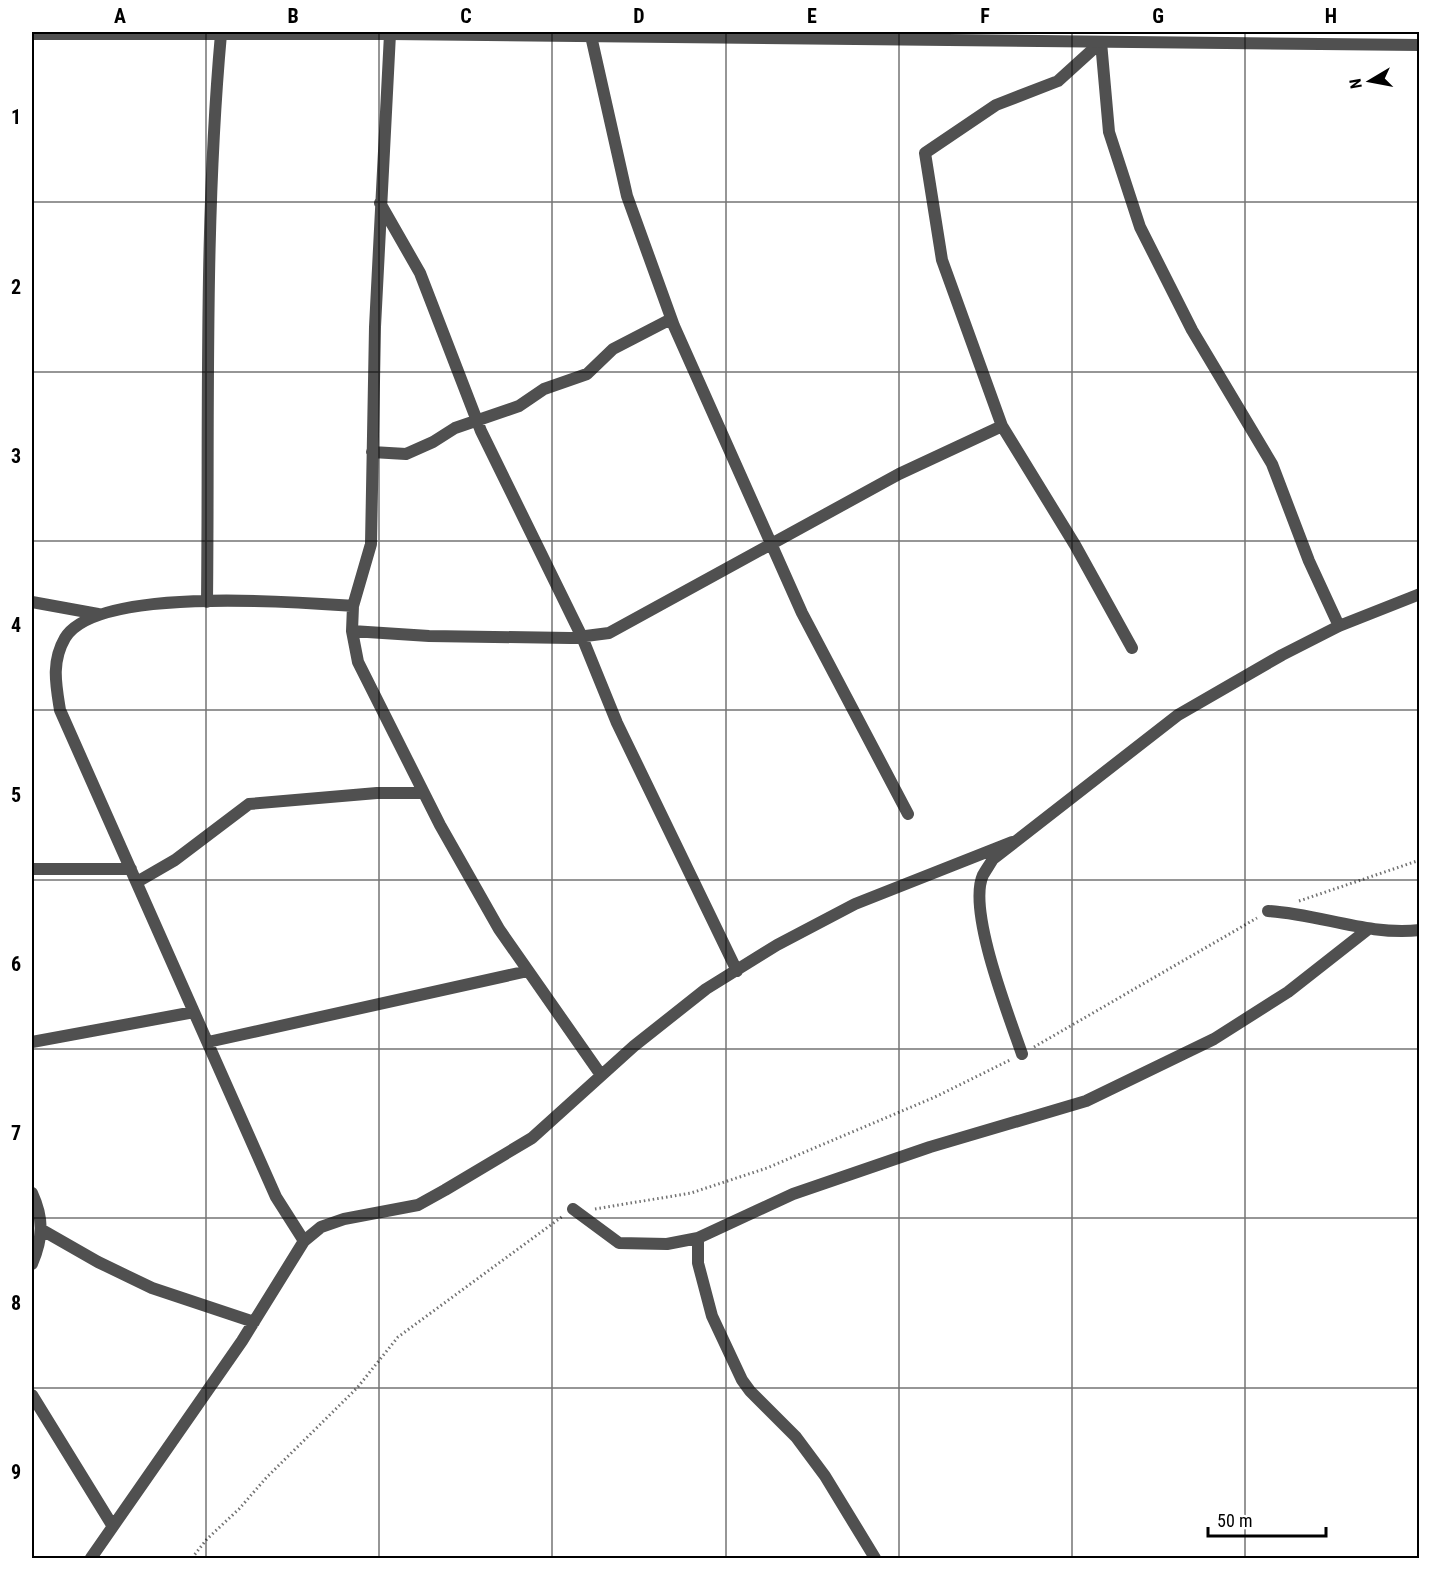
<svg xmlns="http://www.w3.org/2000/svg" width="1451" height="1590" viewBox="0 0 1451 1590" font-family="'Roboto Condensed',sans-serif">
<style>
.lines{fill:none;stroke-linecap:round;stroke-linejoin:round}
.path{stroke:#727272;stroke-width:3;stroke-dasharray:1.5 3;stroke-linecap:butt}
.minor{stroke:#505050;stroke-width:12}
.tertiary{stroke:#505050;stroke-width:12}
.grid{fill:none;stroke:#000;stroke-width:1.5;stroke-opacity:0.55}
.neatline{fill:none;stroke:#000;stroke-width:2}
.grid-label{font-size:20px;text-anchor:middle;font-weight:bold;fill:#000}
</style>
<rect width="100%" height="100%" fill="#fff"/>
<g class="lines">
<!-- path -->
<path class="path" d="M 1299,901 L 1420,860
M 1034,1047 L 1257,918
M 595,1209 L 691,1193 L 767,1168 L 935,1097 L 1010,1060
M 192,1558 L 207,1539 L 239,1509 L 266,1478 L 357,1388 L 398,1337 L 563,1216"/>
<!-- minor -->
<path class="minor" d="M 390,34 L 375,327 L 371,544 L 353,606 L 352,631 L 358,662 L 440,825 L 499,929 L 601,1075
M 591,36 L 627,196 L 674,326 L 802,613 L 908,814
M 1101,42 L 1058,81 L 996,105 L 925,153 L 942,260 L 1002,426 L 1075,545 L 1132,648
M 1101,42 L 1109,132 L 1140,227 L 1192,330 L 1272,464 L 1309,561 L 1339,626
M 380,203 L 420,273 L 481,431 L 582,637 L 617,723 L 737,971
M 372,452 L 406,454 L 433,442 L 455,428 L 519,406 L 544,389 L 587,374 L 613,349 L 671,319
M 32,602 L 98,614
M 207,602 C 209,412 204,223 221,34
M 352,631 L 429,636 L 570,638 L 609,633 L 899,474 L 1002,426
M 32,869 L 131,869
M 137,882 L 175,860 L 249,804 L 377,793 L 423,793
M 1268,911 C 1320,914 1368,936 1420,930
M 32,1042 L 194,1012
M 208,1042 L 528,971
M 1022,1054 C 1009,1016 967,910 983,875 C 986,870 990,864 993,859 L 1178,715 L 1282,655 L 1339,626 L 1420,594
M 32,1193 C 44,1219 43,1238 32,1264
M 573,1209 L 619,1243 L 667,1244 L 698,1238 L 793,1194 L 930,1147 L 1086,1101 L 1214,1039 L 1288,992 L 1367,930
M 42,1230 L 98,1262 L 152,1288 L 254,1322
M 698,1238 L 698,1263 L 712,1316 L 742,1380 L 750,1391 L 796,1437 L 825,1476 L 875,1558
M 304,1241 L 276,1197 L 60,710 C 56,685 51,662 65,638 C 96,586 296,602 353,606
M 32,1395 L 112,1525
M 91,1558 L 242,1341 L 304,1241 L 321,1227 L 344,1219 L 418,1205 L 445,1190 L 532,1138 L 634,1046 L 706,989 L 777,945 L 855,904 L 1012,842"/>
<!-- tertiary -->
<path class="tertiary" d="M 32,34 L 390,34 L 1420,45"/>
</g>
<!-- grid -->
<path class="grid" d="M 206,32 L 206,1558M 379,32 L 379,1558M 552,32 L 552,1558M 726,32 L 726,1558M 899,32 L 899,1558M 1072,32 L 1072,1558M 1245,32 L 1245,1558M 32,202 L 1420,202M 32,372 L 1420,372M 32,541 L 1420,541M 32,710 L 1420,710M 32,880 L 1420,880M 32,1049 L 1420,1049M 32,1218 L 1420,1218M 32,1388 L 1420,1388"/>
<!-- border -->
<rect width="1451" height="1590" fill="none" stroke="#ffffff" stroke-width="66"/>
<!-- north arrow -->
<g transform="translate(1370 81) rotate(260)" stroke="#ffffff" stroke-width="4.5" paint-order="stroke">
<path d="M0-4.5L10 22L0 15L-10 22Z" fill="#000000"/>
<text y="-9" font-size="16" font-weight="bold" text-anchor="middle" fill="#000000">N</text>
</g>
<!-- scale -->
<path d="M1208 1527v9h118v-9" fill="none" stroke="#000000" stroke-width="3"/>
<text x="1217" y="1527" font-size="18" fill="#000000" stroke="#ffffff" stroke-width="4.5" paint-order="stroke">50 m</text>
<rect x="33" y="33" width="1385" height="1524" class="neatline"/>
<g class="grid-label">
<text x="120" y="23">A</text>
<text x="293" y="23">B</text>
<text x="466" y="23">C</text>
<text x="639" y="23">D</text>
<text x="812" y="23">E</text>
<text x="985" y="23">F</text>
<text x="1158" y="23">G</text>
<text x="1331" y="23">H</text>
<text x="16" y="124">1</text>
<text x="16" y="294">2</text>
<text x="16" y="463">3</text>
<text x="16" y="632">4</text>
<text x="16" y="802">5</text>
<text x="16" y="971">6</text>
<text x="16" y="1140">7</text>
<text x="16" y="1310">8</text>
<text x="16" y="1479">9</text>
</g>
</svg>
